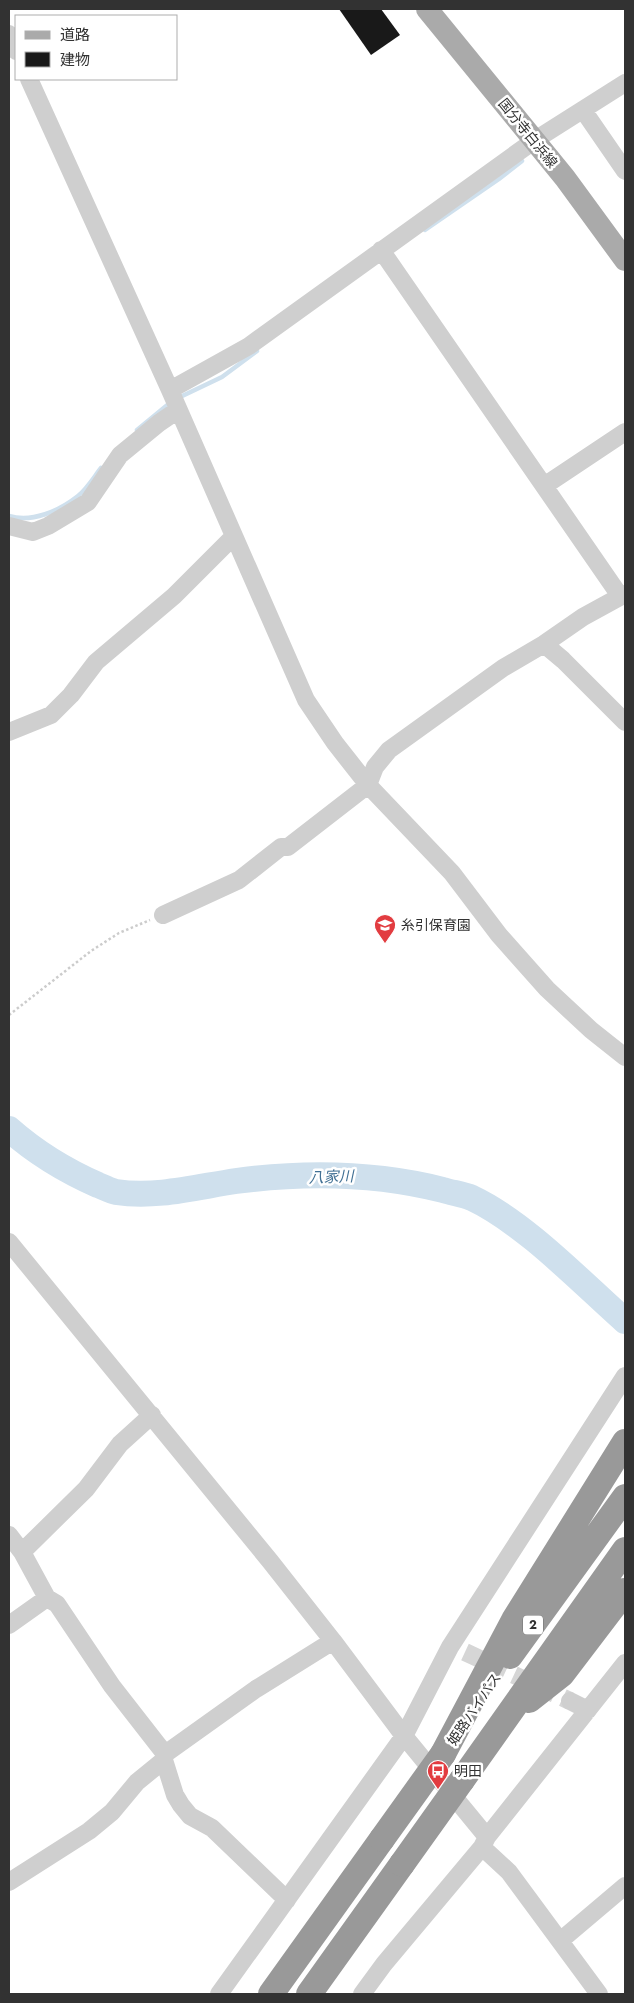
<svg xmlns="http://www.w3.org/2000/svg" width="634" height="2003" viewBox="0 0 634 2003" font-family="Jost,'Noto Sans JP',sans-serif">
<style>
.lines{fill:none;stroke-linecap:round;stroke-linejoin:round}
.stream{stroke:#cfe0ed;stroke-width:4.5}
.river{stroke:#cfe0ed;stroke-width:26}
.building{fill:#191919}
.minor-tunnel{stroke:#d6d6d6;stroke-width:18;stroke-dasharray:18 9;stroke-linecap:butt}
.path{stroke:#ccc;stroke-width:2.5;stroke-dasharray:2.5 2.5;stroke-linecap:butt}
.minor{stroke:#cfcfcf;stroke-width:18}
.major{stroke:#aaa;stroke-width:22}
.highway{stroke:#999;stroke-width:26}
.highway-bridge{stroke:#999;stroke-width:26}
.labels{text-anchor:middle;stroke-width:5;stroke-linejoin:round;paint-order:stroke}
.shield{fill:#fff;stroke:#707070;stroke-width:1}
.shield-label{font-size:12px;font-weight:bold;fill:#323232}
.street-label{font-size:14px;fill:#323232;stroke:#fff}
.poi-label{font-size:14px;fill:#323232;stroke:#fff;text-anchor:start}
.water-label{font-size:15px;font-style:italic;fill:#417094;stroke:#fff}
</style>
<rect width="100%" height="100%" fill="#fff"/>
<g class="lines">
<!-- stream -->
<path class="stream" d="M 425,230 L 499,179 L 522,161
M 178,398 L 222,377 L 257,351
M 137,430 L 171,402
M 9,516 C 32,523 59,511 78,496 C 87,489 94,477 101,468"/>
<!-- river -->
<path class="river" d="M 9,1129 C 35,1152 66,1171 98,1185 C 104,1187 110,1191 116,1192 C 157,1198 196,1187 236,1181 C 304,1172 376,1173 443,1190 C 452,1193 463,1194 472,1198 C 525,1223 581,1282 625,1321"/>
</g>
<!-- building -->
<path class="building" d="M 339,9 L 381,9 L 400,35 L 371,55 Z"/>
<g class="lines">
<!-- minor-tunnel -->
<path class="minor-tunnel" d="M 465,1652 L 570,1701"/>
<!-- path -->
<path class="path" d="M 9,1015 L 91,951 L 119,933 L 150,920"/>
<!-- minor -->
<path class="minor" d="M 9,34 L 16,51
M 29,79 L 170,390 L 306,700 L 335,743 L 368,785 L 452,873 L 499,935 L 547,989 L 591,1030 L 625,1057
M 583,110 L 625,171
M 381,250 L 620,596
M 170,390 L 249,346 L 535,140 L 625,83
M 544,486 L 625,432
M 9,526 L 33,532 L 48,526 L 88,502 L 120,455 L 159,423 L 178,410
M 544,644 L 563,660 L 625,722
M 9,732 L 51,715 L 71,695 L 96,662 L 174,596 L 234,536
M 163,915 L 239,880 L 281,847 L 288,847 L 368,785 L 375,767 L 389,750 L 503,668 L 544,644 L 583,617 L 625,594
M 9,1242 L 270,1561 L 333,1641 L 404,1736 L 487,1837
M 9,1535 L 22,1552 L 47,1598 L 57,1604 L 112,1686 L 165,1754 L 164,1760 L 175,1795 L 181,1805 L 190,1816 L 212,1828 L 287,1900
M 22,1552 L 86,1489 L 120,1444 L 152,1415
M 9,1625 L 47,1598
M 570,1701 L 588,1710
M 165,1754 L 256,1689 L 333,1641
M 482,1847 L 509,1872 L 599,1994
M 9,1882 L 89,1831 L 112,1812 L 137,1782 L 164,1760
M 560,1941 L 625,1886
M 219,1994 L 404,1736 L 450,1647 L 625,1376
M 362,1994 L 384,1964 L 482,1847 L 487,1837 L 625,1663"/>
<!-- major -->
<path class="major" d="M 427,9 L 565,178 L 625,260"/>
<!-- highway -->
<path class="highway" d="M 510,1656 L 625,1497
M 529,1700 L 562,1674 L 625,1591
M 443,1754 L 514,1620 L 625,1442
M 462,1780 L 625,1550
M 271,1994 L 382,1839
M 309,1994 L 402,1864"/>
<!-- highway-bridge -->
<path class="highway-bridge" d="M 382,1839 L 443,1754
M 402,1864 L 462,1780"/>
</g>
<!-- icons -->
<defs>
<g id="school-pin" transform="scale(1.125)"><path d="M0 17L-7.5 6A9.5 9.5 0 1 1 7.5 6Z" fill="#e23c40" stroke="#fff"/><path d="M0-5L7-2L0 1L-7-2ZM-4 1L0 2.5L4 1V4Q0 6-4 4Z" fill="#fff"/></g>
<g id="bus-pin" transform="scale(1.125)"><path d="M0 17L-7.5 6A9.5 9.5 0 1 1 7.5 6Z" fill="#e23c40" stroke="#fff"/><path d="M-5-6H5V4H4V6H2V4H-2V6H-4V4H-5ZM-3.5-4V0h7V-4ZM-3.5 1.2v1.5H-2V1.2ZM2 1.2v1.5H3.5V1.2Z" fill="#fff"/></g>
</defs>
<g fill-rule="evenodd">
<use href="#school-pin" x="385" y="925"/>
<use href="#bus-pin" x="438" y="1771"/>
</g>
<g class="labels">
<!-- shield labels -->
<rect class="shield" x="523" y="1615.5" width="20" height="19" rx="4"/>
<g class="shield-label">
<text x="533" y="1629">2</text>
</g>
<!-- street labels -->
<g class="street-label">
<text transform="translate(528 133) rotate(51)" y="5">国分寺白浜線</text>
<text transform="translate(474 1709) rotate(-56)" y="5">姫路バイパス</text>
</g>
<!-- poi labels -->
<g class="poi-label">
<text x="401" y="930">糸引保育園</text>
<text x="454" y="1776">明田</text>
</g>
<!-- water labels -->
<g class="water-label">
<text transform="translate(331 1177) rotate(-2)" y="5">八家川</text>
</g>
</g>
<!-- border -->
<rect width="634" height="2003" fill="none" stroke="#323232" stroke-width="20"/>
<!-- legend -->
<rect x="15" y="15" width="162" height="65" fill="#ffffff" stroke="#adadad"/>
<rect x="25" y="31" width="25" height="8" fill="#aaaaaa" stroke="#adadad"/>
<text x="60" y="40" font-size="15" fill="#323232">道路</text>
<rect x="25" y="52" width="25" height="15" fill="#191919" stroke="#adadad"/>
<text x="60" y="65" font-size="15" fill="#323232">建物</text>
</svg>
